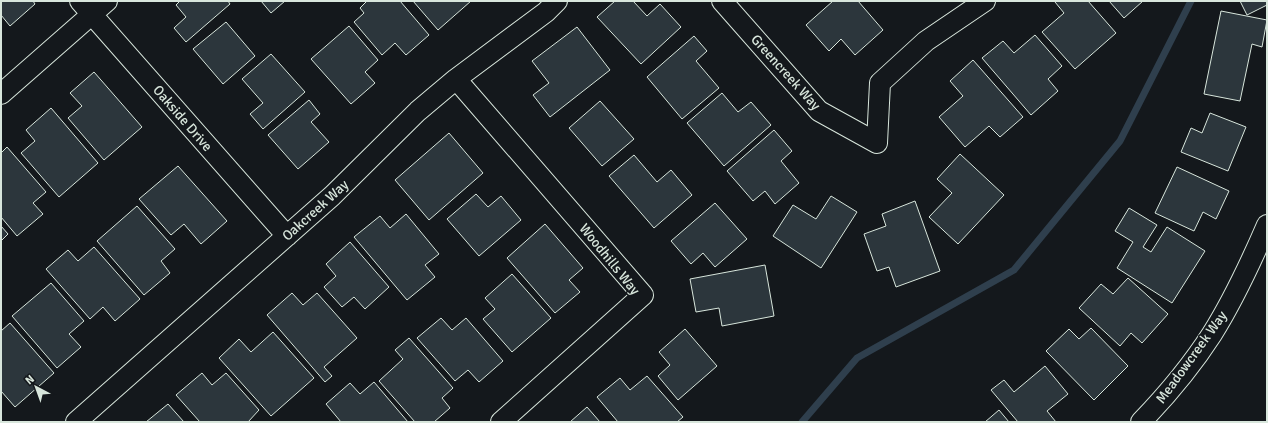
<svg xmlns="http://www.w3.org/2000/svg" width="1268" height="423" viewBox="0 0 1268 423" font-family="Signika,sans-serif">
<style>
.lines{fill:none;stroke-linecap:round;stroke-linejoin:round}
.stream{stroke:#2f3f4d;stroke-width:7}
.building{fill:#2c363c;stroke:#d8e6dc}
.street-casing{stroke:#d8e6dc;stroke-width:22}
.street{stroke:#14181c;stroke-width:20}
.labels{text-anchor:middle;stroke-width:3;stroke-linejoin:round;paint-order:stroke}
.street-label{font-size:14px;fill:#d8e6dc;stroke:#14181c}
</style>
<rect width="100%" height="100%" fill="#14181c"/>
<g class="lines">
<!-- stream -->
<path class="stream" d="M 802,422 L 857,358 L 1014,270 L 1120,141 L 1191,1"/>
</g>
<!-- building -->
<path class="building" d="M 1,1 L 33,1 L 35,4 L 10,26 L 1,15 Z
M 180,1 L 228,1 L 230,4 L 186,42 L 174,28 L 186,17 L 176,5 Z
M 261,1 L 285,1 L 271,13 Z
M 367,1 L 400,1 L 429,35 L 406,55 L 395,43 L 382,55 L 354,22 L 364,13 L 360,8 Z
M 413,1 L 471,1 L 438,30 Z
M 615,1 L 633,1 L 647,16 L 660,4 L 681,27 L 641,64 L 597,17 Z
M 833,1 L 858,1 L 883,30 L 855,55 L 841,39 L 829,51 L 806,25 Z
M 1056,1 L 1088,1 L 1116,33 L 1075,69 L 1042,32 L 1064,13 L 1055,2 Z
M 1109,1 L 1143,1 L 1124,18 Z
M 1240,1 L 1267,1 L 1267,5 L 1247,15 Z
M 1221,11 L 1267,20 L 1262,47 L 1252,44 L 1240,101 L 1204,94 Z
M 226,22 L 255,56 L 223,84 L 193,49 Z
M 349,26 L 378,60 L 365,72 L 375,83 L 351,104 L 311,59 Z
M 577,27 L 610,70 L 550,117 L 533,95 L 549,83 L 532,61 Z
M 1035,35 L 1062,66 L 1048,79 L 1058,91 L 1031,115 L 982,58 L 1003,41 L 1014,53 Z
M 694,36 L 707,51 L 696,61 L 719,88 L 682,119 L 647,77 Z
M 271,54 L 305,92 L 263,129 L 250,114 L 263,103 L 242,79 Z
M 973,60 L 1023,117 L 1000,137 L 989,126 L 965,147 L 939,117 L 963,96 L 950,81 Z
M 94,72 L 142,127 L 104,160 L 68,118 L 82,106 L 70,93 Z
M 722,93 L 738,112 L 751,102 L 771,125 L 724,166 L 687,123 Z
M 309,100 L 320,114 L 311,122 L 329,142 L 298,169 L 268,135 Z
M 600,101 L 634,139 L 602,166 L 569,128 Z
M 51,108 L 98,163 L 59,197 L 21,153 L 35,141 L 26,130 Z
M 1210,113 L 1246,127 L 1228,171 L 1181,152 L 1191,128 L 1202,133 Z
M 774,130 L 792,151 L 781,161 L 799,183 L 775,204 L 765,191 L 753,201 L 727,171 Z
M 449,133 L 483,173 L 429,220 L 395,180 Z
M 7,147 L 46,192 L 33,203 L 43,214 L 17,236 L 1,217 L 1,153 Z
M 960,154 L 1004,195 L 958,244 L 929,217 L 952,193 L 937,179 Z
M 634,155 L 657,182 L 671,170 L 692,195 L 654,228 L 609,176 Z
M 178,166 L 227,221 L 201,244 L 184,224 L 171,235 L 139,199 Z
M 1177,167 L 1229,191 L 1216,219 L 1203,212 L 1194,231 L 1155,213 Z
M 476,194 L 488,207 L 501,196 L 521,220 L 479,256 L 447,219 Z
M 831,196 L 857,212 L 821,268 L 773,236 L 793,205 L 816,219 Z
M 915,201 L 940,271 L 896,287 L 889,267 L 877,271 L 864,234 L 886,226 L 882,214 Z
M 715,203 L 747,239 L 715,267 L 703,253 L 691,264 L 671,241 Z
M 137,206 L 175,249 L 161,261 L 170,273 L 144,295 L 97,241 Z
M 1129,208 L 1157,225 L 1143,247 L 1151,252 L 1167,227 L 1205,251 L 1172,303 L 1117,268 L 1133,242 L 1115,231 Z
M 406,214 L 439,254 L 425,265 L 435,277 L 407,300 L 354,237 L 380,216 L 390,228 Z
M 545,224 L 583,268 L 569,280 L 580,292 L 555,313 L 507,258 Z
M 1,226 L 8,234 L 1,241 Z
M 350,242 L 389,287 L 365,309 L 354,297 L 342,307 L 324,287 L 336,276 L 326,264 Z
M 94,247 L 140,299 L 115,321 L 103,307 L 90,319 L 46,269 L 68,250 L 78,261 Z
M 765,265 L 774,316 L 722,326 L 719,308 L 696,312 L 690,279 Z
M 512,274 L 551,318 L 512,352 L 483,319 L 495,309 L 485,298 Z
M 1128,278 L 1168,314 L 1142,343 L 1131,333 L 1120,346 L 1079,308 L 1101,284 L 1113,294 Z
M 51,283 L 84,321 L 69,334 L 81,347 L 57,368 L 12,316 Z
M 292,293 L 303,305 L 317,293 L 357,338 L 324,367 L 332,376 L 325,382 L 267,315 Z
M 441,318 L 452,330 L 466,318 L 503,361 L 479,382 L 468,370 L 455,381 L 417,338 Z
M 10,323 L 54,373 L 15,407 L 1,391 L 1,331 Z
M 1091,328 L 1128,366 L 1094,400 L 1046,351 L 1069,329 L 1079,339 Z
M 685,329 L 717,366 L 678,400 L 658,376 L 670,365 L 659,352 Z
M 273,332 L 314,378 L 271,416 L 219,358 L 239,339 L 251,352 Z
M 409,338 L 453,388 L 442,398 L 450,408 L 434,422 L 415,422 L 379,381 L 403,359 L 395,350 Z
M 1045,366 L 1068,394 L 1047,411 L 1056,422 L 1018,422 L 991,390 L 1004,380 L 1014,392 Z
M 202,373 L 212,385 L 226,373 L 259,410 L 248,422 L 200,422 L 176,395 Z
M 647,376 L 683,417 L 677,422 L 618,422 L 597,397 L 620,378 L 630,390 Z
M 374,382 L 408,422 L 341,422 L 326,404 L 350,383 L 360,394 Z
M 168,404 L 184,422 L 146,422 Z
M 587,407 L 600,422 L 570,422 Z
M 999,410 L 1009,422 L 985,422 Z"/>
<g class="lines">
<!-- street casing -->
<g class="street-casing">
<path id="street" d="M 80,1 L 287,236
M 722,1 L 819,111 L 877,143 L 880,83 L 926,41 L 985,1
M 456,79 L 643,295 L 501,422
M 1,94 L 107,1
M 76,422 L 332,196 L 418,111 L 456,79 L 546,12 L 557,1
M 1141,422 C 1167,395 1192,365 1212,334 C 1234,299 1251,262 1267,225"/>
</g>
<!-- street -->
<use href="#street" class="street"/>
</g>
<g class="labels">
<!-- street labels -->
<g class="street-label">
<text transform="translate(786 72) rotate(48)" y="5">Greencreek Way</text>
<text transform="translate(183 118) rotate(49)" y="5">Oakside Drive</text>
<text transform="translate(315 210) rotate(-42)" y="5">Oakcreek Way</text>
<text transform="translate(610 259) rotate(51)" y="5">Woodhills Way</text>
<text transform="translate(1191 357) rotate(-54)" y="5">Meadowcreek Way</text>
</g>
</g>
<!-- border -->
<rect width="1268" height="423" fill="none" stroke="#d8e6dc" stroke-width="4"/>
<!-- north arrow -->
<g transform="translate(36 387) rotate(319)" stroke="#14181c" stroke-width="3" paint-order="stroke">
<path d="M0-3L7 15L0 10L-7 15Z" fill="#d8e6dc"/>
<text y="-6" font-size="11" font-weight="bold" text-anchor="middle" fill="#d8e6dc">N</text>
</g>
</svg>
